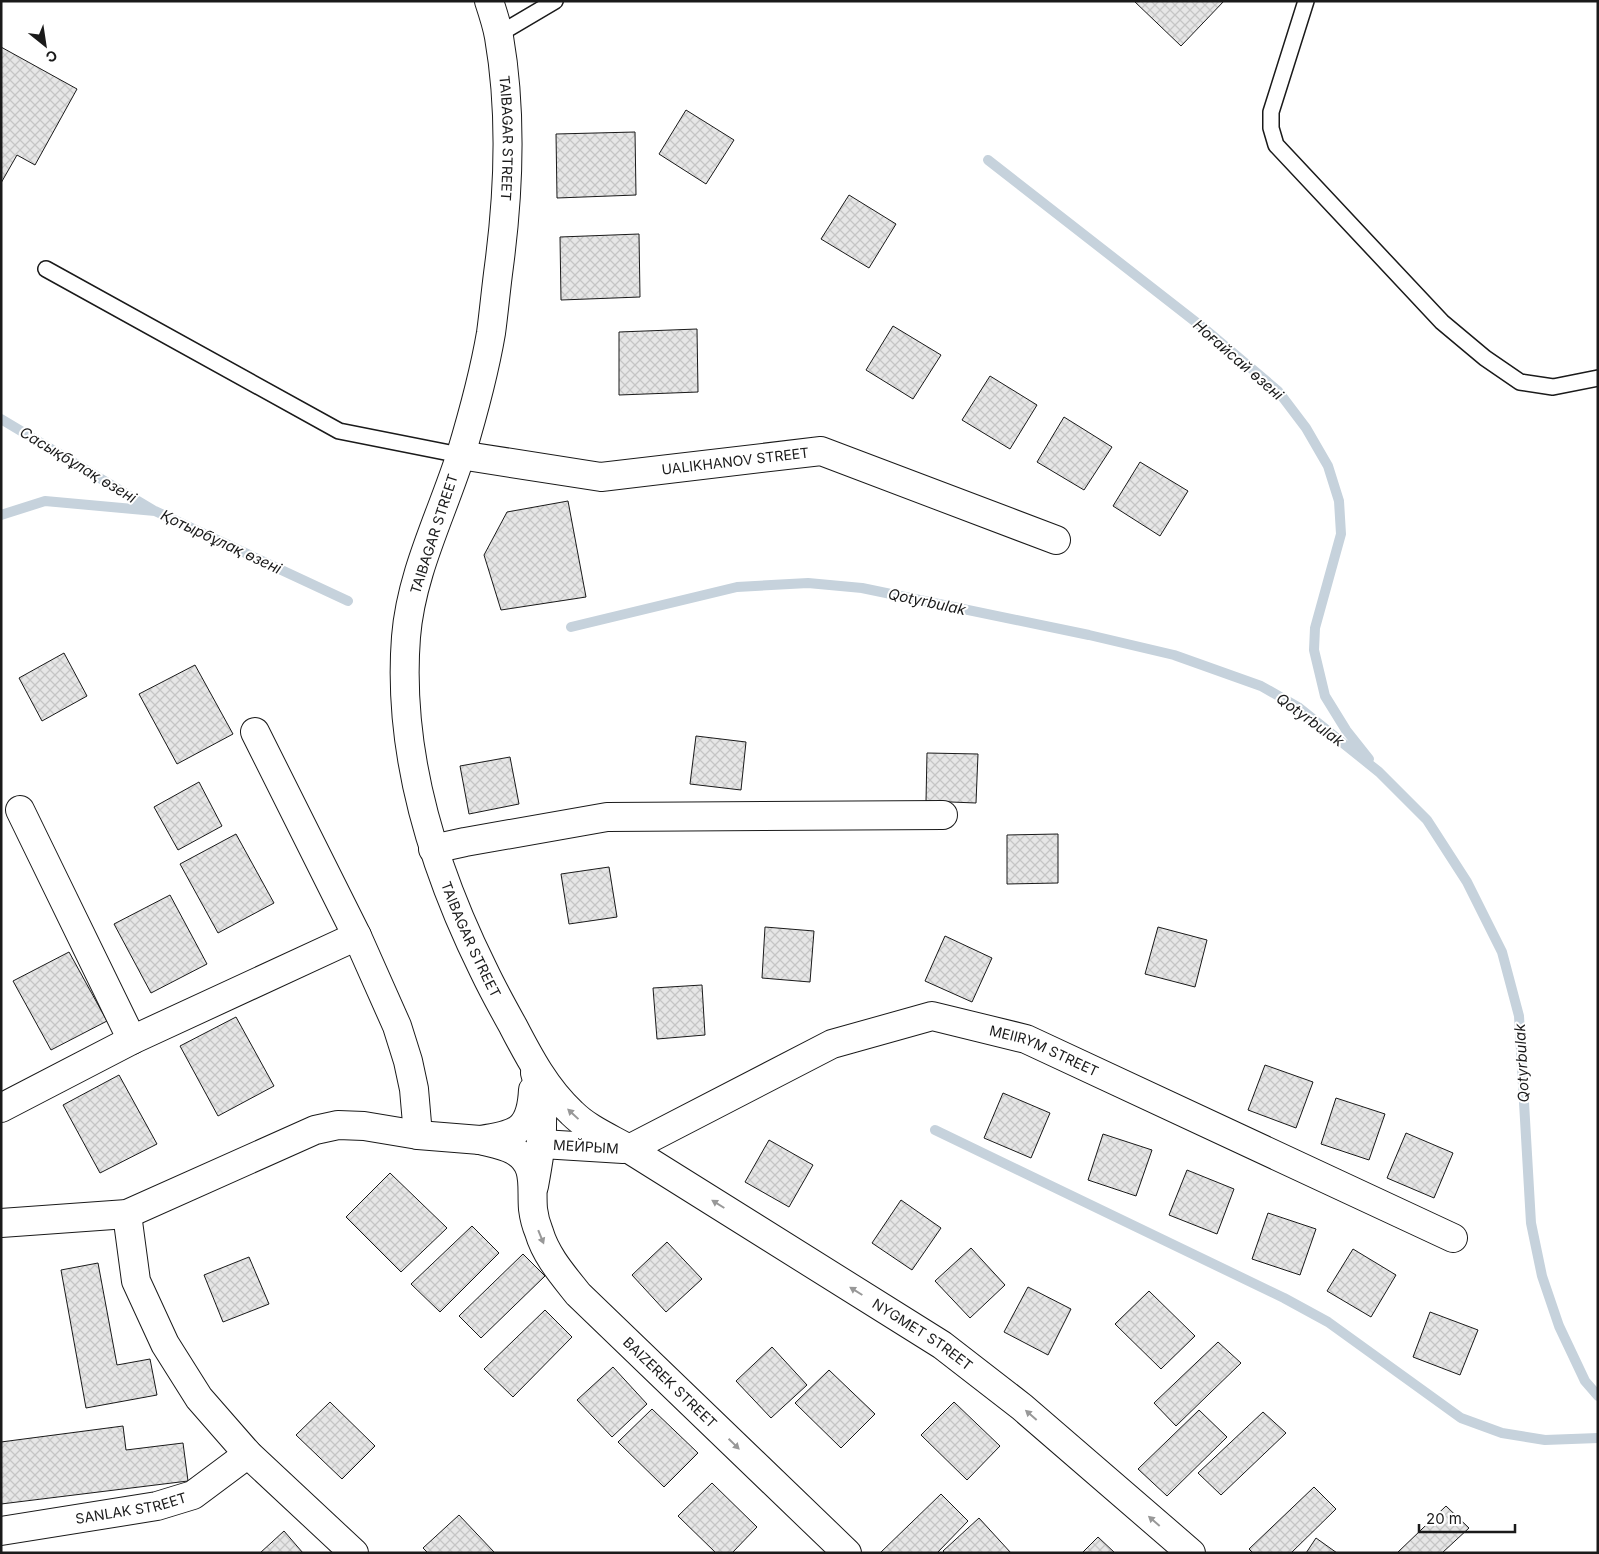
<svg xmlns="http://www.w3.org/2000/svg" width="1599" height="1554" viewBox="0 0 1599 1554" font-family="Inter,sans-serif">
<style>
.lines{fill:none;stroke-linecap:round;stroke-linejoin:round}
.stream{stroke:#c6d2dc;stroke-width:10}
.building{fill:url(#building-cross-hatch);stroke:#1a1a1a}
.service-casing{stroke:#1a1a1a;stroke-width:18}
.minor-casing{stroke:#1a1a1a;stroke-width:30}
.tertiary-casing{stroke:#1a1a1a;stroke-width:30}
.secondary-casing{stroke:#1a1a1a;stroke-width:30}
.service{stroke:#fff;stroke-width:15}
.minor{stroke:#fff;stroke-width:28}
.tertiary{stroke:#fff;stroke-width:28}
.secondary{stroke:#fff;stroke-width:28}
.oneway{fill:#989898}
.labels{text-anchor:middle;stroke-width:4;stroke-linejoin:round;paint-order:stroke}
.street-label{font-size:14px;fill:#1a1a1a;stroke:#fff}
.water-label{font-size:15px;font-style:italic;fill:#1a1a1a;stroke:#fff}
</style>
<defs>
<pattern id="building-cross-hatch" width="8" height="8" patternUnits="userSpaceOnUse" patternTransform="scale(1.25)"><rect width="8" height="8" fill="#e6e6e6"/><path d="M0 0l8 8M0 8l8-8" fill="none" stroke="#c5c5c5"/></pattern>
</defs>
<rect width="100%" height="100%" fill="#fff"/>
<g class="lines">
<!-- stream -->
<path class="stream" d="M 988,160 L 1206,330 L 1278,391 L 1306,428 L 1328,466 L 1339,501 L 1341,534 L 1315,628 L 1314,650 L 1325,696 L 1346,730 L 1369,759
M 1,419 L 153,510
M 1,515 L 45,501 L 155,511 L 348,601
M 571,627 L 737,587 L 808,583 L 862,588 L 1089,635 L 1174,655 L 1261,686 L 1298,707 L 1379,772 L 1427,820 L 1467,882 L 1502,952 L 1519,1016 L 1531,1223 L 1542,1276 L 1559,1326 L 1585,1381 L 1598,1396
M 935,1130 L 1284,1298 L 1328,1322 L 1461,1418 L 1502,1433 L 1545,1440 L 1598,1438"/>
</g>
<!-- building -->
<path class="building" d="M 1134,1 L 1224,1 L 1181,46 Z
M 1,47 L 77,89 L 35,165 L 17,155 L 1,183 Z
M 686,110 L 734,140 L 706,184 L 659,154 Z
M 635,132 L 636,195 L 557,198 L 556,134 Z
M 849,195 L 896,224 L 869,268 L 821,239 Z
M 639,234 L 640,297 L 561,300 L 560,237 Z
M 893,326 L 941,355 L 913,399 L 866,370 Z
M 697,329 L 698,392 L 619,395 L 619,332 Z
M 990,376 L 1037,405 L 1010,449 L 962,420 Z
M 1064,417 L 1112,447 L 1084,490 L 1037,462 Z
M 1140,462 L 1188,491 L 1160,536 L 1113,506 Z
M 568,501 L 586,597 L 501,610 L 484,555 L 507,512 Z
M 64,653 L 87,696 L 42,721 L 19,678 Z
M 195,665 L 233,734 L 177,764 L 139,694 Z
M 696,736 L 746,742 L 741,790 L 690,784 Z
M 927,753 L 978,754 L 976,803 L 926,801 Z
M 510,757 L 519,804 L 469,814 L 460,766 Z
M 199,782 L 222,826 L 178,850 L 154,807 Z
M 236,834 L 274,903 L 218,933 L 180,864 Z
M 1058,834 L 1058,883 L 1007,884 L 1007,835 Z
M 609,867 L 617,917 L 569,924 L 561,874 Z
M 170,895 L 207,964 L 151,993 L 114,924 Z
M 765,927 L 814,931 L 810,982 L 762,978 Z
M 1158,927 L 1207,940 L 1195,987 L 1145,974 Z
M 945,936 L 992,958 L 972,1002 L 925,981 Z
M 69,952 L 107,1021 L 51,1050 L 13,981 Z
M 702,985 L 705,1035 L 657,1039 L 653,988 Z
M 236,1017 L 274,1086 L 218,1116 L 180,1046 Z
M 1265,1065 L 1313,1082 L 1296,1128 L 1248,1110 Z
M 119,1075 L 157,1144 L 100,1173 L 63,1105 Z
M 1003,1093 L 1050,1113 L 1031,1158 L 984,1138 Z
M 1336,1098 L 1385,1114 L 1369,1160 L 1321,1144 Z
M 1406,1133 L 1453,1153 L 1434,1198 L 1387,1178 Z
M 1103,1134 L 1152,1150 L 1136,1196 L 1088,1180 Z
M 769,1140 L 813,1165 L 789,1207 L 745,1182 Z
M 1187,1170 L 1234,1189 L 1217,1234 L 1169,1215 Z
M 390,1173 L 447,1228 L 401,1272 L 346,1217 Z
M 901,1200 L 941,1228 L 912,1270 L 872,1243 Z
M 1268,1213 L 1316,1229 L 1300,1275 L 1252,1259 Z
M 472,1226 L 499,1253 L 440,1312 L 411,1284 Z
M 667,1242 L 702,1279 L 666,1312 L 632,1275 Z
M 971,1248 L 1005,1285 L 970,1318 L 935,1281 Z
M 1353,1249 L 1396,1275 L 1371,1317 L 1327,1291 Z
M 523,1254 L 545,1276 L 481,1338 L 459,1316 Z
M 249,1257 L 269,1304 L 223,1322 L 204,1275 Z
M 98,1263 L 117,1365 L 150,1359 L 157,1395 L 86,1408 L 61,1270 Z
M 1028,1287 L 1071,1309 L 1048,1355 L 1004,1332 Z
M 1149,1291 L 1195,1336 L 1161,1369 L 1115,1324 Z
M 545,1310 L 572,1337 L 513,1397 L 484,1369 Z
M 1430,1312 L 1478,1330 L 1460,1375 L 1413,1357 Z
M 1218,1342 L 1241,1363 L 1176,1426 L 1154,1403 Z
M 772,1347 L 807,1385 L 771,1418 L 736,1381 Z
M 613,1367 L 647,1404 L 612,1437 L 577,1400 Z
M 829,1370 L 875,1414 L 841,1448 L 795,1403 Z
M 330,1402 L 375,1446 L 342,1479 L 296,1435 Z
M 954,1402 L 1000,1446 L 967,1480 L 921,1435 Z
M 652,1409 L 698,1453 L 664,1487 L 618,1442 Z
M 1199,1410 L 1227,1437 L 1167,1496 L 1138,1469 Z
M 1263,1412 L 1286,1433 L 1221,1495 L 1198,1473 Z
M 123,1426 L 126,1450 L 183,1443 L 188,1481 L 1,1504 L 1,1442 Z
M 712,1483 L 757,1527 L 732,1553 L 716,1553 L 678,1516 Z
M 1314,1487 L 1336,1509 L 1291,1553 L 1253,1553 L 1249,1549 Z
M 941,1494 L 968,1521 L 937,1553 L 880,1553 Z
M 1446,1506 L 1469,1528 L 1442,1553 L 1397,1553 Z
M 459,1515 L 494,1552 L 493,1553 L 428,1553 L 423,1548 Z
M 979,1518 L 1011,1553 L 945,1553 L 943,1551 Z
M 284,1531 L 303,1553 L 260,1553 Z
M 1098,1537 L 1115,1553 L 1082,1553 Z
M 1316,1538 L 1337,1553 L 1306,1553 Z"/>
<g class="lines">
<!-- service casing -->
<g class="service-casing">
<path id="service" d="M 1306,1 L 1271,112 L 1271,128 L 1276,145 L 1442,322 L 1485,358 L 1520,382 L 1553,387 L 1598,378
M 499,34 L 555,1
M 46,269 L 339,431 L 460,455"/>
</g>
<!-- minor casing -->
<g class="minor-casing">
<g id="minor">
<path id="s1" d="M 460,455 L 601,477 L 821,451 L 1056,540"/>
<path d="M 255,732 L 357,936 L 397,1026 L 408,1061 L 414,1089 L 418,1135"/>
<path d="M 20,810 L 132,1040"/>
<path d="M 433,849 L 465,842 L 607,817 L 943,815"/>
<path d="M 1,1108 L 132,1040 L 357,936"/>
<path id="s2" d="M 629,1149 L 832,1044 L 932,1016 L 1026,1039 L 1453,1238"/>
<path d="M 127,1214 L 136,1281 L 165,1344 L 199,1398 L 248,1454 L 354,1553"/>
<path id="s3" d="M 1,1531 L 157,1506 L 193,1495 L 248,1454"/>
</g>
</g>
<!-- tertiary casing -->
<g class="tertiary-casing">
<path id="tertiary" d="M 1,1223 L 127,1214 L 315,1130 L 338,1125 L 364,1126 L 418,1135 L 505,1142"/>
</g>
<!-- secondary casing -->
<g class="secondary-casing">
<g id="secondary">
<path id="s4" d="M 489,1 C 493,13 497,25 499,37 C 512,112 509,190 499,266 C 496,288 494,311 491,333 C 484,374 473,414 461,454 C 442,514 411,573 406,637 C 397,754 433,868 484,971 C 493,990 503,1008 513,1026 C 529,1057 546,1089 572,1113 C 588,1129 610,1138 629,1149 L 942,1345 L 1022,1407 L 1191,1553"/>
<path id="s5" d="M 480,1140 C 491,1143 503,1145 513,1150 C 538,1164 531,1186 533,1209 C 534,1217 536,1225 539,1232 C 546,1256 563,1275 578,1294 L 847,1553"/>
<path d="M 480,1140 C 517,1135 531,1130 533,1090"/>
<path id="s6" d="M 542,1144 L 623,1149"/>
<path d="M 534,1186 C 541,1148 548,1110 535,1073"/>
</g>
</g>
<!-- service -->
<use href="#service" class="service"/>
<!-- minor -->
<use href="#minor" class="minor"/>
<!-- tertiary -->
<use href="#tertiary" class="tertiary"/>
<!-- secondary -->
<use href="#secondary" class="secondary"/>
</g>
<!-- one-way arrows -->
<defs><path id="oneway-solid" d="M-6-.8H1V-3.2L6.5 0L1 3.2V.8H-6Z" transform="scale(1.25)"/></defs>
<g class="oneway">
<use href="#oneway-solid" transform="translate(573 1114) rotate(-137)"/>
<use href="#oneway-solid" transform="translate(718 1204) rotate(-148)"/>
<use href="#oneway-solid" transform="translate(541 1237) rotate(68)"/>
<use href="#oneway-solid" transform="translate(856 1291) rotate(-148)"/>
<use href="#oneway-solid" transform="translate(1031 1415) rotate(-139)"/>
<use href="#oneway-solid" transform="translate(734 1444) rotate(44)"/>
<use href="#oneway-solid" transform="translate(1154 1521) rotate(-139)"/>
</g>
<g class="labels">
<!-- street labels -->
<g class="street-label">
<text dy="5" stroke="none"><textPath href="#s4" startOffset="139">TAIBAGAR STREET</textPath></text>
<text dy="5" stroke="none"><textPath href="#s1" startOffset="278">UALIKHANOV STREET</textPath></text>
<text transform="translate(434 534) rotate(-72)" y="5">TAIBAGAR STREET</text>
<text dy="5" stroke="none"><textPath href="#s4" startOffset="964">TAIBAGAR STREET</textPath></text>
<text dy="5" stroke="none"><textPath href="#s2" startOffset="450">MEIIRYM STREET</textPath></text>
<text dy="5" stroke="none"><textPath href="#s6" startOffset="44">МЕЙРЫМ</textPath></text>
<text dy="5" stroke="none"><textPath href="#s4" startOffset="1581">NYGMET STREET</textPath></text>
<text dy="5" stroke="none"><textPath href="#s5" startOffset="326">BAIZEREK STREET</textPath></text>
<text dy="5" stroke="none"><textPath href="#s3" startOffset="132">SANLAK STREET</textPath></text>
</g>
<!-- water labels -->
<g class="water-label">
<text transform="translate(1238 360) rotate(41)" y="5">Ноғайсай өзені</text>
<text transform="translate(78 465) rotate(31)" y="5">Сасықбұлақ өзені</text>
<text transform="translate(221 542) rotate(25)" y="5">Қотырбұлақ өзені</text>
<text transform="translate(927 602) rotate(12)" y="5">Qotyrbulak</text>
<text transform="translate(1310 720) rotate(36)" y="5">Qotyrbulak</text>
<text transform="translate(1522 1063) rotate(-93)" y="5">Qotyrbulak</text>
</g>
</g>
<!-- border -->
<rect width="1599" height="1554" fill="none" stroke="#1a1a1a" stroke-width="5"/>
<!-- north arrow -->
<g transform="translate(45 45) rotate(150)" stroke="#ffffff" stroke-width="4" paint-order="stroke">
<path d="M0-4L9 19L0 12L-9 19Z" fill="#1a1a1a"/>
<text y="-8" font-size="14" font-weight="bold" text-anchor="middle" fill="#1a1a1a">С</text>
</g>
<!-- scale -->
<path d="M1419 1524v8h96v-8" fill="none" stroke="#1a1a1a" stroke-width="2.5"/>
<text x="1426" y="1524" font-size="15" fill="#1a1a1a" stroke="#ffffff" stroke-width="4" paint-order="stroke">20 m</text>
</svg>
